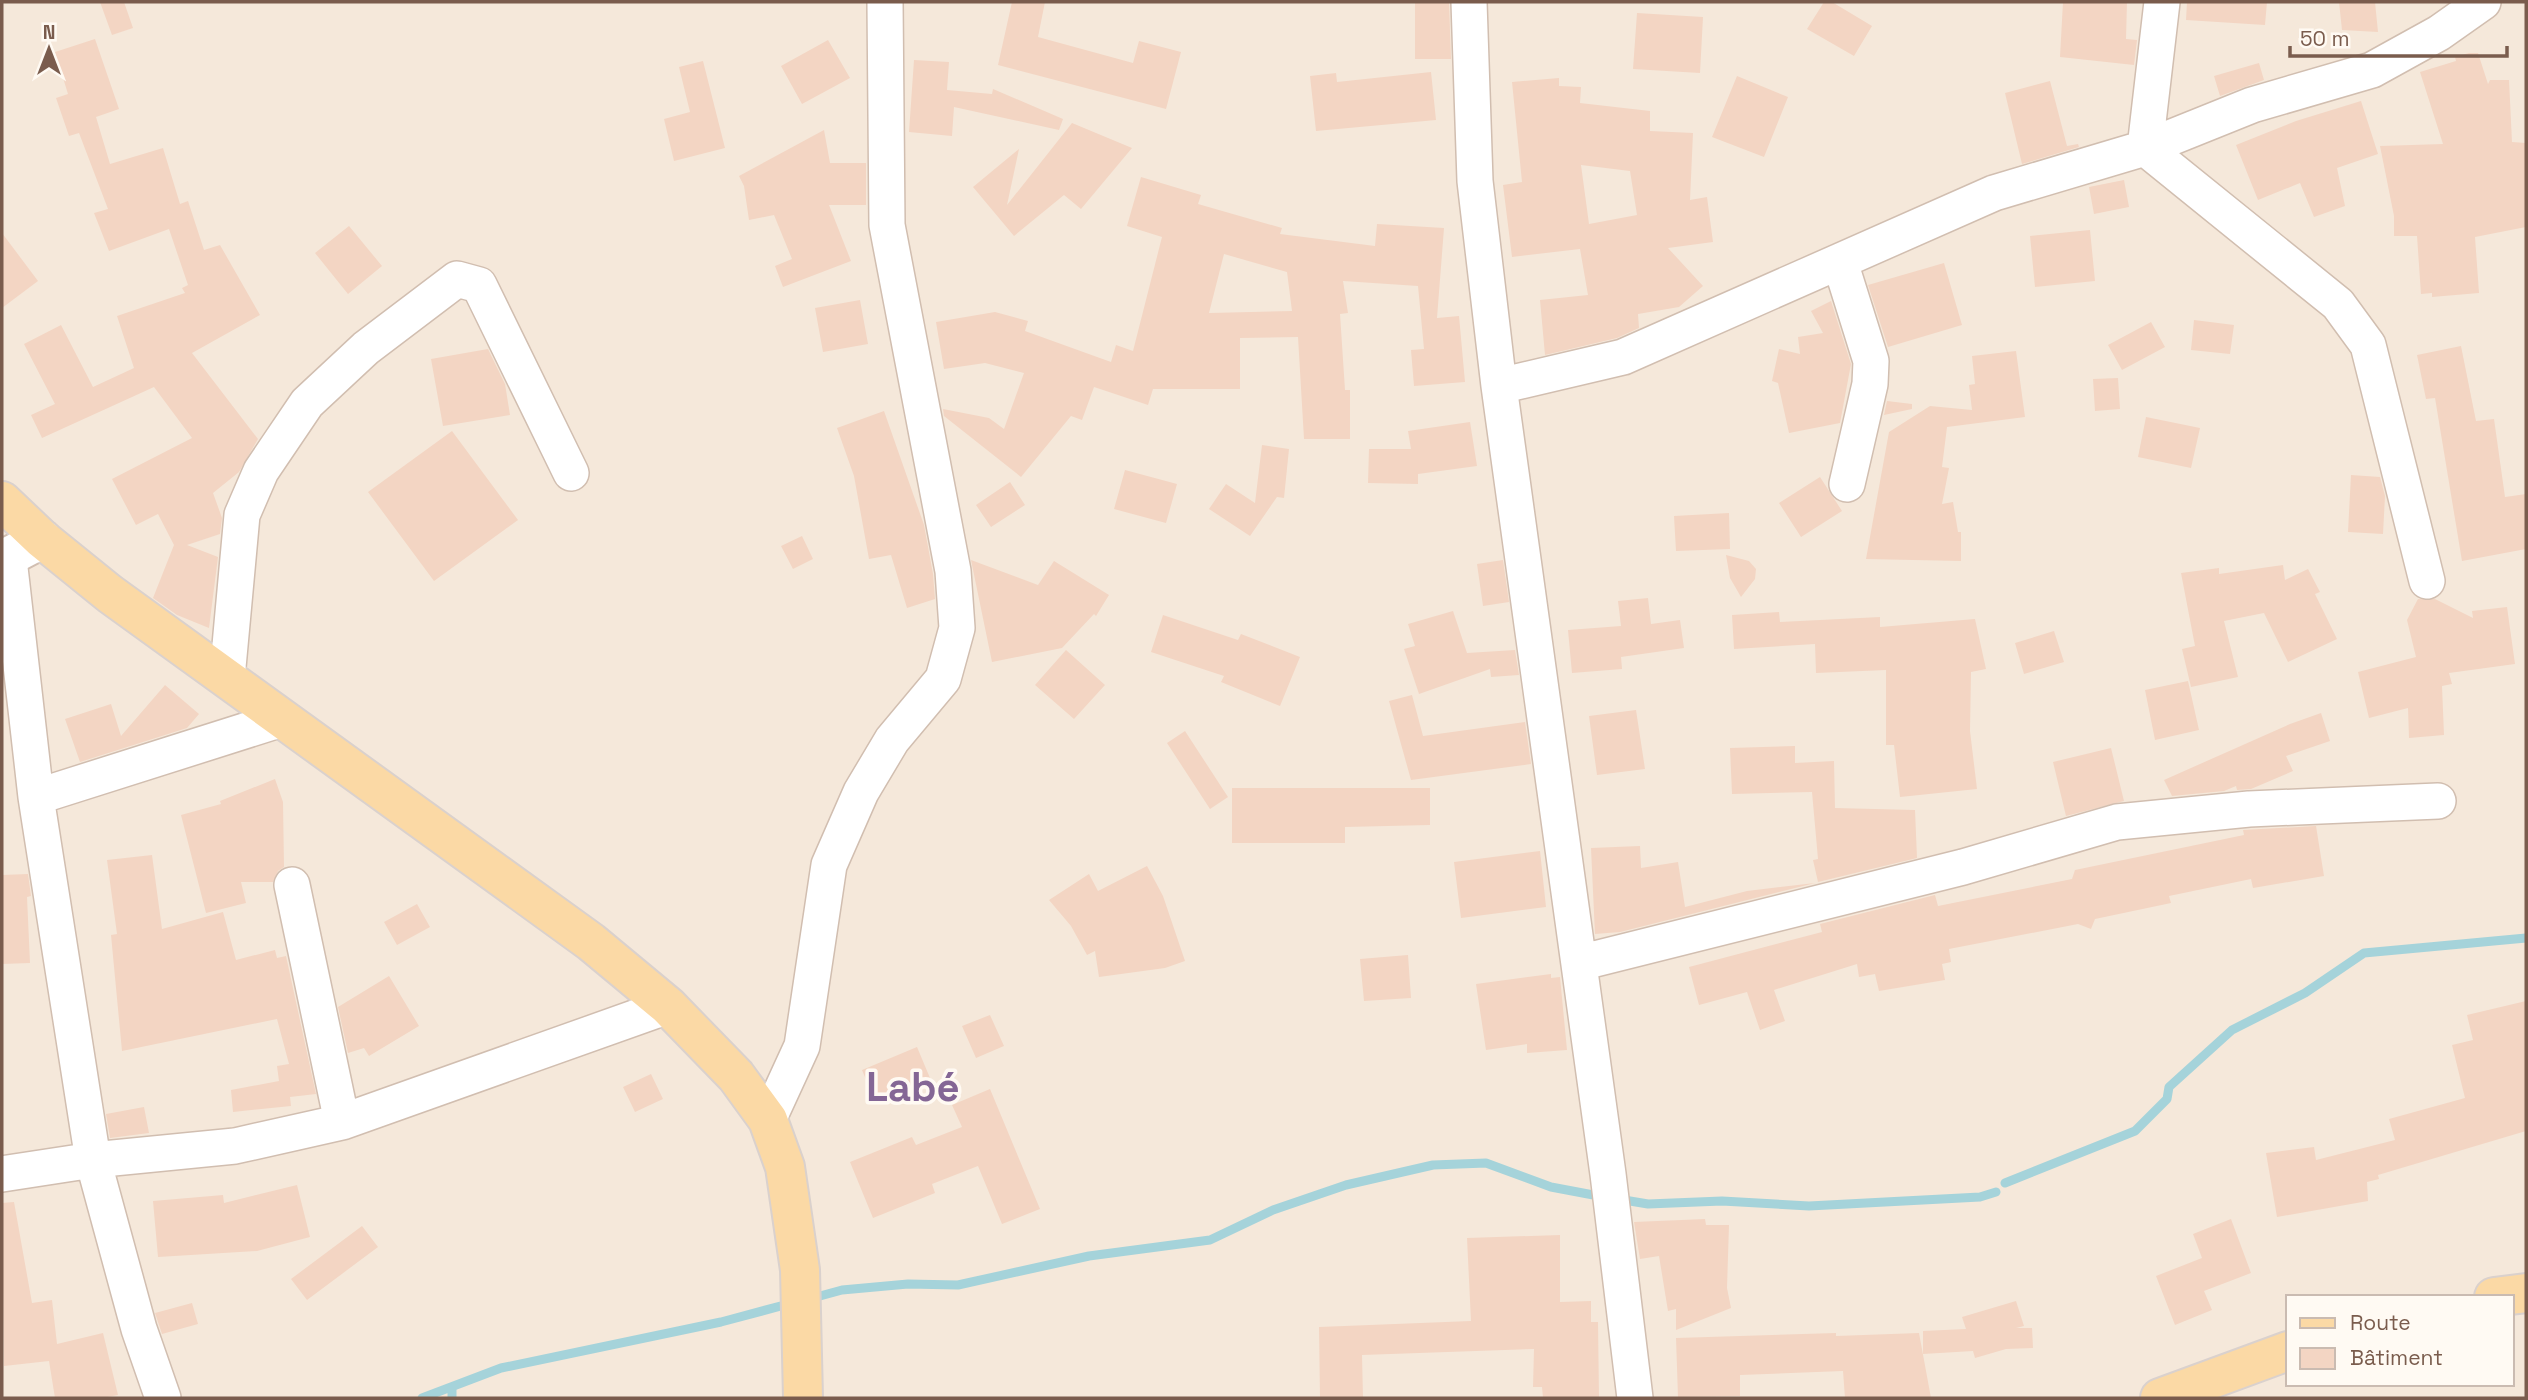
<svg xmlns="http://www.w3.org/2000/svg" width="2528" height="1400" viewBox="0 0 2528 1400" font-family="'Space Grotesk',sans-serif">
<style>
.residential{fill:#f5e8da;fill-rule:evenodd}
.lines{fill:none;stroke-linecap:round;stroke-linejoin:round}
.stream{stroke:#a5d3da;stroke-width:9}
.building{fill:#f3d5c3;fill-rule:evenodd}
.minor-casing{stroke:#d1beb0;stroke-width:38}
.tertiary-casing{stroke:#d1beb0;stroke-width:42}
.primary-casing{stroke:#dad1cd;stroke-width:42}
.minor{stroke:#fff;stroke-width:35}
.tertiary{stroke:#fff;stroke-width:38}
.primary{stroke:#fbd9a5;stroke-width:38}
.labels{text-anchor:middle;stroke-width:7;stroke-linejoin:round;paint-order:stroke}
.town-label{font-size:40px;font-weight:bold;fill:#846695;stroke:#fffaf3}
</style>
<rect width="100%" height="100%" fill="#fdf6ec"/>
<!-- residential -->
<path class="residential" d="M 2,2 L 2526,2 L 2526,1398 L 2,1398 ZM 2288,1297 L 2512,1297 L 2512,1384 L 2288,1384 Z"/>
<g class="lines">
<!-- stream -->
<path class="stream" d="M 2005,1183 L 2135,1131 L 2167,1099 L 2169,1087 L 2232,1030 L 2305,993 L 2364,953 L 2526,938
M 1618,1199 L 1648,1204 L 1722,1201 L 1809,1206 L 1980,1197 L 1996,1192
M 809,1299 L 842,1290 L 908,1284 L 958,1285 L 1089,1256 L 1210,1240 L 1273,1210 L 1346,1185 L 1433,1165 L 1486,1163 L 1551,1187 L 1604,1197
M 452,1387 L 452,1398
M 422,1398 L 501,1368 L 721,1322 L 792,1303"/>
</g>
<!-- building -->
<path class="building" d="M 100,2 L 124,2 L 133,28 L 112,35 Z
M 1012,2 L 1045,2 L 1038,37 L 1133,63 L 1139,41 L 1181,52 L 1166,109 L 998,65 Z
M 1415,2 L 1449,2 L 1451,59 L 1415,59 Z
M 1824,2 L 1832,2 L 1872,26 L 1854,56 L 1807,29 Z
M 2063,2 L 2127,2 L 2126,39 L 2137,40 L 2134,65 L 2060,57 Z
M 2187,2 L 2267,2 L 2265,25 L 2186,20 Z
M 2339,2 L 2375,2 L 2378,32 L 2342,30 Z
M 1637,13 L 1703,17 L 1700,73 L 1633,69 Z
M 95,39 L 119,109 L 96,117 L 110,164 L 163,148 L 180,204 L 188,201 L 204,250 L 220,245 L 260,315 L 192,353 L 258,439 L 239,472 L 213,493 L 222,518 L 220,534 L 187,545 L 218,557 L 209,628 L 177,615 L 153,598 L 174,545 L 158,514 L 136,525 L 112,479 L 192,438 L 154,387 L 42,438 L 31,415 L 55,404 L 24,344 L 61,325 L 93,387 L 134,368 L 117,316 L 185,293 L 182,288 L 188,285 L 169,229 L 109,251 L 94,213 L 108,209 L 79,133 L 69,136 L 56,98 L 68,94 L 55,52 Z
M 828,40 L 850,78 L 802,104 L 781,66 Z
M 2469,53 L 2478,53 L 2488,84 L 2490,80 L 2509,80 L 2512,142 L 2526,143 L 2526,227 L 2475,237 L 2479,293 L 2432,297 L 2432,293 L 2421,294 L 2417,236 L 2394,236 L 2394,216 L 2380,146 L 2443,144 L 2420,72 L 2456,61 L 2455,57 Z
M 914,60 L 949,62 L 947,90 L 992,94 L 993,89 L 1063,119 L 1059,130 L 954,107 L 952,136 L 909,132 Z
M 703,61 L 725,148 L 674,161 L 664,119 L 690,112 L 679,67 Z
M 2259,63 L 2264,80 L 2220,96 L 2214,76 Z
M 1431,72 L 1436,120 L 1316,131 L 1310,76 L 1336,73 L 1337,82 Z
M 1737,76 L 1788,97 L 1764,157 L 1712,137 Z
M 1559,78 L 1559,86 L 1581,87 L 1580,103 L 1650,111 L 1650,131 L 1693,133 L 1690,200 L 1707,197 L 1713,242 L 1668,248 L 1703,286 L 1679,307 L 1638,314 L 1639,328 L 1617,338 L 1545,355 L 1540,300 L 1588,295 L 1580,249 L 1512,257 L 1503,185 L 1522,182 L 1512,82 ZM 1581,165 L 1630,171 L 1637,215 L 1589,224 Z
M 2050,81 L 2067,146 L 2078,144 L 2079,147 L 2022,164 L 2005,93 Z
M 2361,101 L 2378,154 L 2337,168 L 2345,206 L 2314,217 L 2300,183 L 2258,200 L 2236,145 L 2296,121 Z
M 1072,123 L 1132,148 L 1081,209 L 1064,195 L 1014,236 L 973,187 L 1019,149 L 1007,205 Z
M 824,130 L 830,163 L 866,163 L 866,205 L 829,205 L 851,261 L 783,287 L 775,266 L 792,259 L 774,215 L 749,220 L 744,186 L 739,176 Z
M 1141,177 L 1201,195 L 1198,204 L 1282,228 L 1280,234 L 1375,246 L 1377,224 L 1444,228 L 1437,318 L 1459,316 L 1465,382 L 1414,386 L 1411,350 L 1424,349 L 1418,286 L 1343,281 L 1348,313 L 1340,314 L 1345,390 L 1350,390 L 1350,439 L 1304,439 L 1298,337 L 1240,338 L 1240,389 L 1153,389 L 1148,405 L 1094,387 L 1082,420 L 1071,416 L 1021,477 L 944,416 L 943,409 L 989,418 L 1004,429 L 1024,373 L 985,363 L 944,369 L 936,322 L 995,312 L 1028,321 L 1025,331 L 1111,362 L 1116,345 L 1133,351 L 1162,237 L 1127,226 ZM 1224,254 L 1287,272 L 1292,311 L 1209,313 Z
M 2124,180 L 2129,207 L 2094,214 L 2089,187 Z
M 349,226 L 382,266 L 348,294 L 315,253 Z
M 2090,230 L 2095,281 L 2035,287 L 2030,236 Z
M 2,233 L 38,281 L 2,308 Z
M 1944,263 L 1962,325 L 1888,347 L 1868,285 Z
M 860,300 L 868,344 L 823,352 L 815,308 Z
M 1831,301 L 1851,364 L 1840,423 L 1789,433 L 1778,383 L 1772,381 L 1779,349 L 1800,354 L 1798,337 L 1823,333 L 1811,311 Z
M 2194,320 L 2234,325 L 2230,354 L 2191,350 Z
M 2151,322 L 2165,347 L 2122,370 L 2108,345 Z
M 2461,346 L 2476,421 L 2494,419 L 2505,497 L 2526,494 L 2526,549 L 2462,561 L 2435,398 L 2426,399 L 2417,355 Z
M 488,349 L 505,384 L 510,415 L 443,426 L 431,359 Z
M 2016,351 L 2025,417 L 1947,427 L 1942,467 L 1949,468 L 1942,504 L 1953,502 L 1958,532 L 1961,532 L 1961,561 L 1866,559 L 1889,432 L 1930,406 L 1972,410 L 1969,385 L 1975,384 L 1972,356 Z
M 2118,378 L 2120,409 L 2095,411 L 2093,379 Z
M 1887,401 L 1912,404 L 1912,409 L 1884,415 Z
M 884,411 L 924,525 L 933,574 L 935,599 L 907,608 L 891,555 L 869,559 L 854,476 L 837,428 Z
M 2146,417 L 2200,428 L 2191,468 L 2138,457 Z
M 1470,422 L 1477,466 L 1418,474 L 1418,484 L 1368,483 L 1369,449 L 1411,449 L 1408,431 Z
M 452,431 L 518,520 L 434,581 L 368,492 Z
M 1262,445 L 1289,449 L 1284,498 L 1277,497 L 1250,536 L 1209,509 L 1226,484 L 1255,503 Z
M 1125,470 L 1177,484 L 1166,523 L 1114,509 Z
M 2351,475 L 2380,477 L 2385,496 L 2383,534 L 2348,532 Z
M 1820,477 L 1842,511 L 1801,537 L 1779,503 Z
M 1010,482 L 1025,505 L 991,527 L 976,505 Z
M 1729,513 L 1730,549 L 1676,551 L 1674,516 Z
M 802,536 L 813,559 L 793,569 L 781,546 Z
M 1726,555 L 1749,561 L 1756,569 L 1755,579 L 1741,597 L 1730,578 Z
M 971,560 L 1038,585 L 1054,561 L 1109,595 L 1096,616 L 1094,614 L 1062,648 L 992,662 Z
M 1503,560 L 1509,602 L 1483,606 L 1477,564 Z
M 2283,565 L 2285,580 L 2308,569 L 2320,592 L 2315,594 L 2337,639 L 2288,662 L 2264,613 L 2224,621 L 2238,677 L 2191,687 L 2182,649 L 2195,646 L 2181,573 L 2219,568 L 2219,574 Z
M 1648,598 L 1651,624 L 1680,620 L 1684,648 L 1621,657 L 1622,669 L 1572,673 L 1568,630 L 1621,626 L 1618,601 Z
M 2418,599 L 2435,599 L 2473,618 L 2472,611 L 2507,607 L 2515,664 L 2449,673 L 2452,684 L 2442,686 L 2444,735 L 2409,738 L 2408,708 L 2369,718 L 2358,672 L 2416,657 L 2407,620 Z
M 1453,611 L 1467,653 L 1515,650 L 1519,675 L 1491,677 L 1490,669 L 1419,694 L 1404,649 L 1415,646 L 1408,624 Z
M 1779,612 L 1780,622 L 1880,617 L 1880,627 L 1975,619 L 1986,669 L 1971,672 L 1970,731 L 1977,789 L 1900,797 L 1894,745 L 1886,745 L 1886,670 L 1816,673 L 1815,644 L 1734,649 L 1732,615 Z
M 1163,615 L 1238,640 L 1241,634 L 1300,657 L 1280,706 L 1221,682 L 1224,676 L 1151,652 Z
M 2054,631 L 2064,662 L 2024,674 L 2015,643 Z
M 1066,650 L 1105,685 L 1074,719 L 1035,685 Z
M 2188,681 L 2199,730 L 2155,740 L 2145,690 Z
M 165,685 L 199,714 L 187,728 L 80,762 L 65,719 L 111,704 L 121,736 Z
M 1412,695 L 1423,736 L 1525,722 L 1531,764 L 1411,780 L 1389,701 Z
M 1636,710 L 1645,769 L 1597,775 L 1589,716 Z
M 2321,713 L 2330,741 L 2286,756 L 2293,771 L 2251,789 L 2237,790 L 2236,786 L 2224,791 L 2172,796 L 2164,780 L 2290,724 Z
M 1185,731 L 1228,797 L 1210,809 L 1167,743 Z
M 1795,746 L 1795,763 L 1834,761 L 1835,808 L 1915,810 L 1917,858 L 1818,882 L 1813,860 L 1818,859 L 1812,792 L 1732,794 L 1730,748 Z
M 2111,748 L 2124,801 L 2066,816 L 2053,762 Z
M 275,779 L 283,802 L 284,867 L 278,871 L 273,882 L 241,882 L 246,903 L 206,913 L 181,815 L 221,804 L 220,801 Z
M 1232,788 L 1430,788 L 1430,825 L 1345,827 L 1345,843 L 1232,843 Z
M 2316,826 L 2324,876 L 2253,888 L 2251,879 L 2169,896 L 2171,903 L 2095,919 L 2091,929 L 2078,924 L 1949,949 L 1951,962 L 1942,964 L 1945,980 L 1879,991 L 1875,974 L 1859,977 L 1857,964 L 1774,990 L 1785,1021 L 1760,1030 L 1747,992 L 1699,1005 L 1689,967 L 1822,932 L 1820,924 L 1935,895 L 1938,906 L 2072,879 L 2075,870 L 2244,835 L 2243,830 Z
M 1640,846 L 1641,868 L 1678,862 L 1685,907 L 1747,891 L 1815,883 L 1620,932 L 1595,934 L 1591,848 Z
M 1540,851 L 1546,907 L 1461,918 L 1454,862 Z
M 152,855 L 162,929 L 223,912 L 236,960 L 275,950 L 277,958 L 286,956 L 316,1094 L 290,1097 L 291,1106 L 233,1112 L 231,1090 L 279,1081 L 277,1066 L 289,1064 L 277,1019 L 122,1051 L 111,935 L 117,934 L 107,860 Z
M 1147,866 L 1163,896 L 1185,961 L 1165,968 L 1099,977 L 1095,951 L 1087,955 L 1071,926 L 1049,900 L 1089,874 L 1098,891 Z
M 28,874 L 31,896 L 27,897 L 30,963 L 2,964 L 2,875 Z
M 417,904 L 430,927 L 397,945 L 384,922 Z
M 1408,955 L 1411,998 L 1364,1001 L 1360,959 Z
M 1551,974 L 1551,978 L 1560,977 L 1567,1050 L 1527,1053 L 1527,1044 L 1486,1050 L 1476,984 Z
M 389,976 L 419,1026 L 369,1056 L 364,1048 L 348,1053 L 338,1007 Z
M 2526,1001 L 2526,1131 L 2378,1175 L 2379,1179 L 2367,1182 L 2368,1201 L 2277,1217 L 2266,1153 L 2314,1147 L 2316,1160 L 2395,1140 L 2389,1119 L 2465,1098 L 2452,1045 L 2473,1040 L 2467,1015 Z
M 990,1015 L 1004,1046 L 976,1058 L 962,1026 Z
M 917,1047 L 930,1078 L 875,1101 L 862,1070 Z
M 651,1074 L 663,1099 L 635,1112 L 623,1087 Z
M 990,1089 L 1040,1209 L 1002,1224 L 978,1166 L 932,1184 L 935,1193 L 873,1218 L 850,1162 L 912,1137 L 916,1145 L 962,1127 L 952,1105 Z
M 144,1107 L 149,1133 L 110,1138 L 106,1114 Z
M 297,1185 L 310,1237 L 257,1251 L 158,1257 L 153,1201 L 223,1195 L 224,1203 Z
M 14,1202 L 32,1303 L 52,1300 L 57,1344 L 103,1333 L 118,1395 L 102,1398 L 55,1398 L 49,1361 L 4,1366 L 2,1203 Z
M 1705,1219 L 1706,1225 L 1729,1225 L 1727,1288 L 1731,1308 L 1676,1330 L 1676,1309 L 1668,1311 L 1659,1256 L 1640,1259 L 1634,1222 Z
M 2231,1219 L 2251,1273 L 2204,1291 L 2212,1310 L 2175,1325 L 2156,1276 L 2202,1258 L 2193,1234 Z
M 362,1226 L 378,1247 L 307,1300 L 291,1279 Z
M 1560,1235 L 1560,1302 L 1591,1301 L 1591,1322 L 1598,1322 L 1599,1398 L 1543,1398 L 1542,1387 L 1533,1387 L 1534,1349 L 1362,1355 L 1363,1398 L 1320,1398 L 1319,1327 L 1471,1321 L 1467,1238 Z
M 2016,1301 L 2024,1326 L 2016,1328 L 2032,1328 L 2033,1348 L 2006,1349 L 1975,1358 L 1973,1351 L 1923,1354 L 1923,1331 L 1966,1329 L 1962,1317 Z
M 192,1303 L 198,1324 L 162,1334 L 155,1313 Z
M 1836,1333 L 1836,1336 L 1919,1333 L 1931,1398 L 1845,1398 L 1843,1371 L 1740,1375 L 1740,1396 L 1678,1397 L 1676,1338 Z"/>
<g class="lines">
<!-- minor casing -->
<g class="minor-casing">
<path id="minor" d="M 1469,2 L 1475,181 L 1499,386 L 1608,1174 L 1635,1398
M 2162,2 L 2145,148 L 2338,304 L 2368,345 L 2427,581
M 1840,262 L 1871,361 L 1870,384 L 1847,484
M 1499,386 L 1623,357 L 1994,193 L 2145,148 L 2252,105 L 2372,70 L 2439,33 L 2483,2
M 9,559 L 36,797 L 93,1160 L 139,1329 L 163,1398
M 227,678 L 242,515 L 261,471 L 307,403 L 366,348 L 457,279 L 479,285 L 571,473
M 36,797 L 282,719
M 292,885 L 342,1122
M 1579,963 L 1963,867 L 2117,822 L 2249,809 L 2438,801
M 768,1120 L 802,1046 L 829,865 L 861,792 L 892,740 L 943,679 L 957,628 L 953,571 L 887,225 L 885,2
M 2,1174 L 93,1160 L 235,1146 L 342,1122 L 668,1006"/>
</g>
<!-- tertiary casing -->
<g class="tertiary-casing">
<path id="tertiary" d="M 2,560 L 42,539"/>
</g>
<!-- primary casing -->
<g class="primary-casing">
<path id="primary" d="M 2,501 L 42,539 L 110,594 L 591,942 L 668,1006 L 736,1076 L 768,1120 L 785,1167 L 800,1270 L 803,1398
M 2494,1297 L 2526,1293
M 2160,1398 L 2288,1351"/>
</g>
<!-- minor -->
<use href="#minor" class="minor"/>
<!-- tertiary -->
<use href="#tertiary" class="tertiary"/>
<!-- primary -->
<use href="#primary" class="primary"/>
</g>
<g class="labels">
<!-- town labels -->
<g class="town-label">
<text x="913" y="1101">Labé</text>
</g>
</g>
<!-- border -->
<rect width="2528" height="1400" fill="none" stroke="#7a5c4d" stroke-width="7"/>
<!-- legend -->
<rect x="2286" y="1295" width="228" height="91" fill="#fffaf3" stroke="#cabbb1" stroke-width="2"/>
<rect x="2300" y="1318" width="35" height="10" fill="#fbd9a5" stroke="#cabbb1" stroke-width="2"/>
<text x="2350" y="1330" font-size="21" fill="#7a5c4d">Route</text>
<rect x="2300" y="1348" width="35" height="21" fill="#f3d5c3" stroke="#cabbb1" stroke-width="2"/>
<text x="2350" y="1365" font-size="21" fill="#7a5c4d">Bâtiment</text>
<!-- north arrow -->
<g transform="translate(49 49)" stroke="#fffaf3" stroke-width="5" paint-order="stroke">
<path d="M0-5L12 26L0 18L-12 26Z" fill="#7a5c4d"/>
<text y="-10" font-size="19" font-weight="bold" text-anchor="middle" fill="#7a5c4d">N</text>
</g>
<!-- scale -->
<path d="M2290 46v10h217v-10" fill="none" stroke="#7a5c4d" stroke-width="3.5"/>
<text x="2300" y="46" font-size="21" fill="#7a5c4d" stroke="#fffaf3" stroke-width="5" paint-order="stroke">50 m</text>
</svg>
